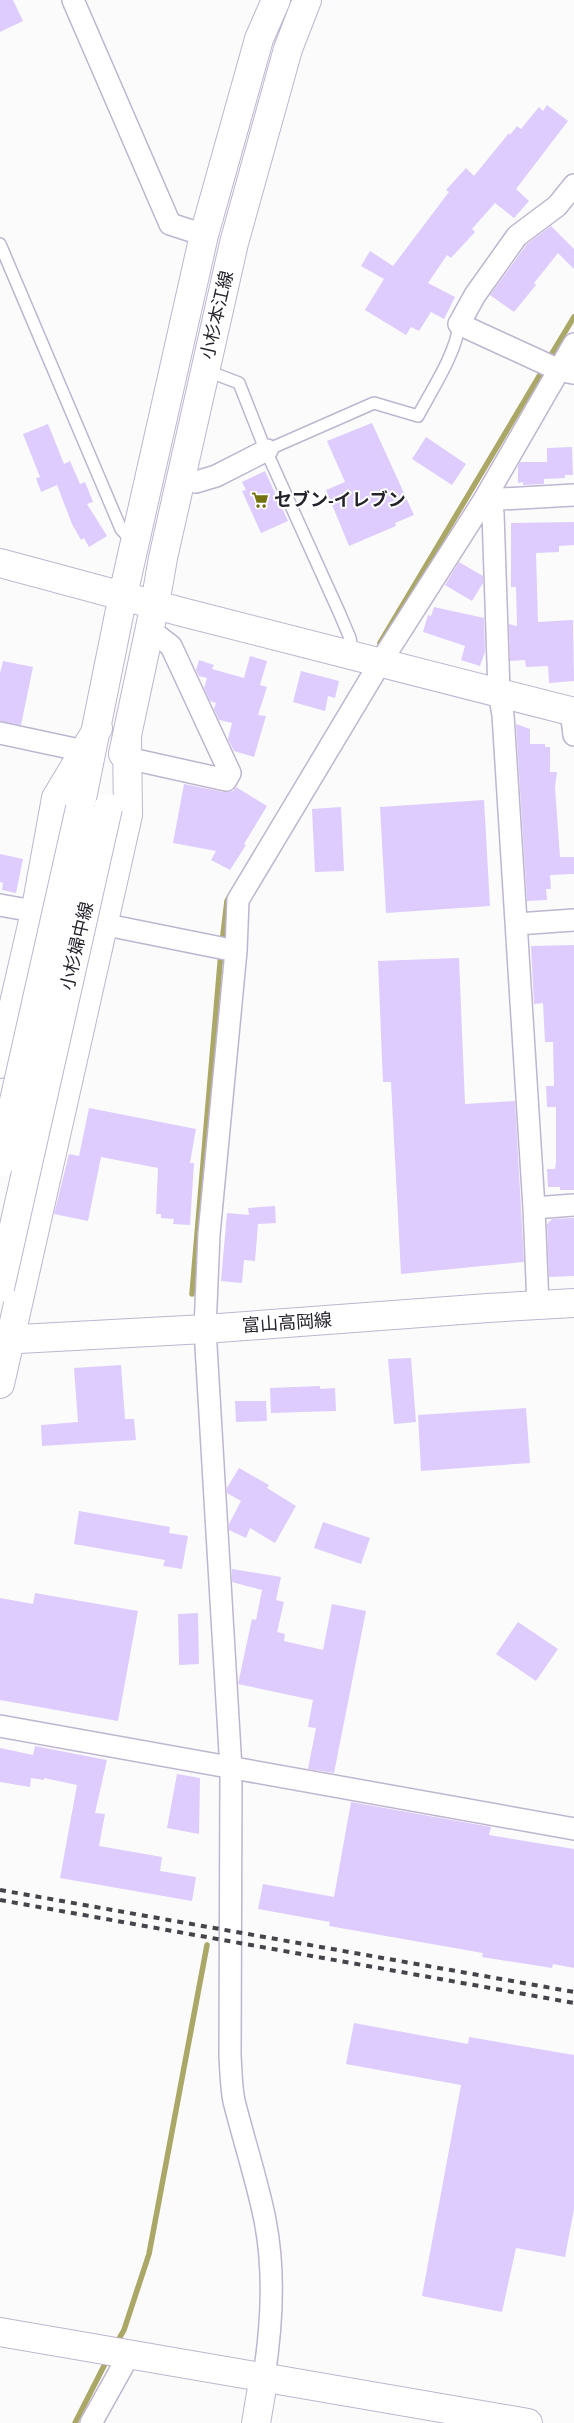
<svg xmlns="http://www.w3.org/2000/svg" width="574" height="2423" viewBox="0 0 574 2423" font-family="'Zilla Slab','Noto Sans JP',serif">
<style>
.lines{fill:none;stroke-linecap:round;stroke-linejoin:round}
.stream{stroke:#aaa767;stroke-width:5.5}
.building{fill:#ddccfd}
.lane-casing{stroke:#beb5d0;stroke-width:14}
.street-casing{stroke:#beb5d0;stroke-width:24}
.secondary-casing{stroke:#beb5d0;stroke-width:30}
.primary-casing{stroke:#beb5d0;stroke-width:30}
.lane{stroke:#fff;stroke-width:11}
.street{stroke:#fff;stroke-width:21}
.secondary{stroke:#fff;stroke-width:28}
.primary{stroke:#fff;stroke-width:28}
.rail{stroke:#46434b;stroke-width:4;stroke-dasharray:6 6;stroke-linecap:butt}
.primary-bridge-casing{stroke:#beb5d0;stroke-width:30;stroke-linecap:butt}
.primary-bridge{stroke:#fff;stroke-width:28}
.labels{text-anchor:middle;stroke-width:4;stroke-linejoin:round;paint-order:stroke}
.street-label{font-size:18px;fill:#26222c;stroke:#fff}
.poi-label{font-size:18px;font-weight:bold;fill:#26222c;stroke:#fff;text-anchor:start}
</style>
<rect width="100%" height="100%" fill="#fbfbfb"/>
<g class="lines">
<!-- stream -->
<path class="stream" d="M 548,360 L 574,317
M 380,643 L 544,368
M 222,943 L 227,901 L 231,894
M 192,1294 L 221,952
M 116,2344 L 124,2330 L 149,2254 L 207,1945
M 75,2423 L 108,2358"/>
</g>
<!-- building -->
<path class="building" d="M 0,0 L 13,0 L 23,21 L 0,32 Z
M 547,105 L 568,121 L 516,189 L 529,201 L 514,218 L 495,203 L 472,229 L 475,232 L 451,258 L 447,255 L 428,283 L 455,297 L 444,319 L 431,312 L 419,331 L 411,327 L 406,335 L 365,310 L 384,279 L 361,266 L 370,251 L 393,266 L 449,192 L 446,190 L 466,168 L 474,176 L 509,133 L 510,135 L 517,126 L 521,129 L 539,107 L 543,111 Z
M 551,226 L 574,249 L 574,269 L 558,253 L 534,283 L 536,285 L 514,312 L 490,295 L 527,244 Z
M 372,423 L 414,515 L 395,523 L 396,526 L 349,546 L 326,490 L 345,482 L 327,441 Z
M 48,424 L 64,464 L 70,461 L 80,484 L 85,482 L 93,502 L 87,504 L 107,536 L 89,547 L 84,538 L 81,540 L 72,524 L 57,485 L 41,492 L 36,478 L 40,477 L 23,434 Z
M 426,437 L 466,464 L 452,485 L 412,459 Z
M 572,447 L 573,475 L 565,475 L 565,478 L 544,479 L 544,484 L 523,485 L 523,482 L 518,483 L 518,466 L 520,462 L 547,462 L 547,448 Z
M 265,471 L 288,521 L 261,533 L 242,491 L 246,490 L 242,482 Z
M 574,522 L 574,545 L 559,546 L 559,552 L 536,553 L 538,622 L 573,620 L 574,681 L 549,683 L 548,666 L 526,667 L 525,660 L 510,661 L 509,624 L 517,626 L 516,587 L 511,587 L 511,523 Z
M 459,562 L 483,576 L 483,583 L 472,601 L 445,585 Z
M 434,607 L 484,618 L 485,652 L 480,666 L 461,660 L 465,646 L 423,632 L 428,615 L 431,616 Z
M 250,656 L 267,661 L 260,685 L 267,687 L 258,715 L 266,716 L 254,757 L 234,751 L 228,739 L 232,723 L 219,720 L 214,709 L 216,703 L 210,701 L 204,688 L 207,678 L 199,676 L 196,670 L 199,660 L 214,665 L 212,669 L 244,678 Z
M 3,661 L 33,667 L 21,725 L 0,721 L 0,673 Z
M 301,671 L 339,681 L 335,698 L 328,696 L 325,711 L 293,702 Z
M 516,724 L 530,729 L 530,744 L 545,744 L 545,747 L 550,747 L 550,772 L 557,772 L 555,787 L 560,857 L 574,857 L 574,874 L 550,875 L 551,889 L 546,889 L 547,900 L 527,901 Z
M 184,784 L 223,792 L 233,791 L 236,787 L 267,806 L 244,844 L 246,845 L 230,870 L 211,860 L 216,851 L 173,843 Z
M 484,800 L 490,906 L 386,913 L 380,807 Z
M 341,807 L 344,871 L 315,872 L 312,809 Z
M 0,854 L 23,859 L 16,893 L 2,890 L 3,883 L 0,882 Z
M 574,945 L 574,1190 L 560,1190 L 560,1187 L 548,1187 L 547,1169 L 555,1169 L 556,1162 L 556,1107 L 547,1107 L 546,1086 L 554,1086 L 553,1042 L 545,1042 L 543,1003 L 534,1004 L 531,946 Z
M 459,958 L 465,1104 L 515,1101 L 524,1262 L 401,1274 L 391,1082 L 383,1082 L 378,961 Z
M 89,1108 L 196,1129 L 190,1163 L 194,1163 L 190,1225 L 173,1224 L 174,1219 L 161,1218 L 161,1214 L 156,1214 L 158,1168 L 101,1157 L 88,1221 L 54,1214 L 69,1154 L 79,1156 Z
M 275,1206 L 276,1223 L 258,1224 L 255,1261 L 244,1260 L 242,1283 L 221,1281 L 227,1213 L 249,1215 L 248,1208 Z
M 574,1218 L 574,1276 L 549,1277 L 547,1224 L 552,1219 Z
M 411,1358 L 416,1422 L 394,1424 L 388,1359 Z
M 121,1365 L 125,1419 L 134,1419 L 136,1440 L 42,1446 L 41,1425 L 78,1422 L 74,1368 Z
M 320,1386 L 320,1389 L 335,1388 L 336,1411 L 271,1413 L 270,1388 Z
M 235,1401 L 266,1401 L 267,1421 L 236,1422 Z
M 526,1408 L 530,1463 L 421,1471 L 418,1415 Z
M 239,1468 L 269,1485 L 267,1488 L 296,1506 L 275,1543 L 250,1528 L 246,1538 L 229,1530 L 229,1524 L 241,1501 L 227,1493 L 227,1488 Z
M 79,1511 L 170,1527 L 169,1533 L 188,1536 L 182,1569 L 163,1566 L 165,1560 L 74,1544 Z
M 323,1522 L 370,1538 L 361,1564 L 314,1548 Z
M 232,1569 L 281,1577 L 276,1600 L 284,1602 L 277,1632 L 285,1634 L 284,1641 L 323,1650 L 332,1604 L 366,1611 L 334,1773 L 308,1769 L 316,1728 L 308,1727 L 313,1700 L 238,1684 L 252,1619 L 256,1620 L 262,1590 L 232,1582 Z
M 35,1593 L 138,1611 L 118,1721 L 0,1700 L 0,1598 L 33,1604 Z
M 198,1613 L 199,1664 L 179,1665 L 178,1614 Z
M 518,1622 L 558,1649 L 536,1681 L 496,1654 Z
M 35,1746 L 107,1760 L 95,1813 L 105,1814 L 99,1846 L 162,1857 L 160,1871 L 196,1877 L 192,1901 L 60,1878 L 77,1785 L 44,1778 L 44,1780 L 31,1778 L 30,1787 L 0,1782 L 0,1748 L 33,1755 Z
M 177,1774 L 200,1778 L 199,1834 L 167,1828 Z
M 351,1802 L 491,1827 L 489,1835 L 574,1849 L 574,1968 L 553,1964 L 552,1968 L 482,1957 L 483,1953 L 329,1926 L 330,1922 L 258,1909 L 263,1884 L 334,1897 Z
M 354,2023 L 468,2044 L 469,2037 L 574,2055 L 574,2209 L 565,2257 L 516,2248 L 502,2312 L 422,2296 L 461,2085 L 346,2064 Z"/>
<g class="lines">
<!-- lane casing -->
<g class="lane-casing">
<path id="lane" d="M 0,244 L 121,529 L 133,543
M 205,370 L 239,383 L 263,444 L 339,612 L 350,638 L 353,656
M 267,450 L 374,403 L 418,416 C 431,391 457,352 459,324"/>
</g>
<!-- street casing -->
<g class="street-casing">
<path id="street" d="M 73,0 L 170,224 L 204,235
M 573,373 L 559,370 L 459,324 L 475,295 L 517,236 L 557,206 L 574,185
M 181,478 L 196,482 L 216,476 L 267,450
M 571,711 L 574,735
M 0,733 L 84,751
M 127,758 L 226,780 L 230,773 L 171,646 L 149,629
M 0,905 L 22,909 L 36,908
M 102,924 L 236,951
M 517,924 L 574,920
M 534,1208 L 574,1205
M 538,1305 L 534,1208 L 503,715 L 499,692 L 493,513 L 484,500 L 574,495
M 0,1726 L 574,1829
M 264,2376 C 272,2325 275,2271 265,2220 C 257,2180 244,2141 234,2101 C 231,2087 231,2070 230,2056 L 231,1769 L 205,1329 L 209,1234 L 236,951 L 238,900 L 380,663 L 484,500 L 574,344
M 91,2423 L 129,2355"/>
</g>
<!-- secondary casing -->
<g class="secondary-casing">
<path id="secondary" d="M 0,563 L 182,612 L 574,712
M 123,595 L 204,235 L 259,39 L 276,0
M 155,604 L 163,558 L 234,243 L 288,49 L 307,0
M 0,2332 L 528,2423
M 256,2423 L 264,2376"/>
</g>
<!-- primary casing -->
<g class="primary-casing">
<path id="primary" d="M 123,754 L 155,604
M 80,808 L 123,595
M 0,1064 L 36,908 L 56,798 L 98,728
M 0,1340 L 205,1329 L 488,1308 L 574,1303
M 0,1384 L 128,815 L 127,737"/>
</g>
<!-- lane -->
<use href="#lane" class="lane"/>
<!-- street -->
<use href="#street" class="street"/>
<!-- secondary -->
<use href="#secondary" class="secondary"/>
<!-- primary -->
<use href="#primary" class="primary"/>
<!-- rail -->
<path class="rail" d="M 0,1890 L 574,1992
M 0,1900 L 574,2003"/>
<!-- primary-bridge casing -->
<g class="primary-bridge-casing">
<path id="primary-bridge" d="M 0,1163 L 80,808
M 0,1288 L 108,808"/>
</g>
<!-- primary-bridge -->
<use href="#primary-bridge" class="primary-bridge"/>
</g>
<!-- icons -->
<defs>
<g id="supermarket-bare" transform="scale(1.35)"><path d="M-6-5.5h2.5l.6 2H6L4.5 2H-2.5L-4.4-4H-6ZM-1.5 3.2a1.3 1.3 0 1 0 .1 0ZM3 3.2a1.3 1.3 0 1 0 .1 0Z" fill="#767113" stroke="#fff" stroke-width="2.5" paint-order="stroke"/></g>
</defs>
<g fill-rule="evenodd">
<use href="#supermarket-bare" x="260" y="500"/>
</g>
<g class="labels">
<!-- street labels -->
<g class="street-label">
<text transform="translate(217 315) rotate(-77)" y="6">小杉本江線</text>
<text transform="translate(77 946) rotate(-77)" y="6">小杉婦中線</text>
<text transform="translate(287 1323) rotate(-4)" y="6">富山高岡線</text>
</g>
<!-- poi labels -->
<g class="poi-label">
<text x="274" y="506">セブン-イレブン</text>
</g>
</g>
</svg>
